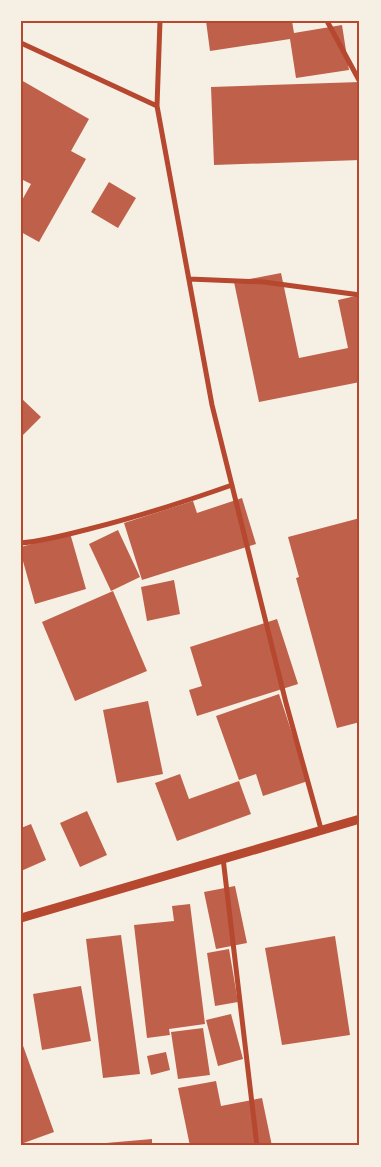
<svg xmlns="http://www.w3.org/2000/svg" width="381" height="1167" viewBox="0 0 381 1167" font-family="Signika,sans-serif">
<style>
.building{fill:#bf614a}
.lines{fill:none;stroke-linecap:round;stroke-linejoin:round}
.minor{stroke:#b5482f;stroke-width:5}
.tertiary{stroke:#b5482f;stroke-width:9}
.neatline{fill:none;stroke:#b5482f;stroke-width:2}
</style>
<rect width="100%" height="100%" fill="#f6efe4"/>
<!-- building -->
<path class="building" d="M 206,21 L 292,21 L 294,33 L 342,25 L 349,70 L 296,78 L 290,39 L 210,51 Z
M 21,80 L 89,119 L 71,151 L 86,159 L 39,242 L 21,232 L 21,202 L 31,184 L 21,179 Z
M 360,82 L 360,160 L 214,165 L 211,87 Z
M 109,182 L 136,198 L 118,228 L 91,212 Z
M 281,273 L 299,358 L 348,348 L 338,300 L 360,295 L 360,382 L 259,402 L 234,282 Z
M 21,398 L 41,417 L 21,437 Z
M 242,498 L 256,544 L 142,580 L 124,523 L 193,501 L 197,513 Z
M 360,518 L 360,722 L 337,728 L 296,578 L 299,577 L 288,537 Z
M 118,530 L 140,577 L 111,591 L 89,544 Z
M 70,533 L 86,589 L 35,604 L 21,554 L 21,547 Z
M 174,580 L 180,614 L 147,621 L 141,587 Z
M 113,591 L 147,671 L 75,701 L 42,622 Z
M 277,619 L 298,684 L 197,716 L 189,690 L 202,686 L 190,647 Z
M 279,694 L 308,781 L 263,796 L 256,774 L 239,780 L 216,716 Z
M 148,701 L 163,774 L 117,783 L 103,710 Z
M 180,774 L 189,799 L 239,781 L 251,814 L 177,841 L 155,783 Z
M 87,811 L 107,855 L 80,867 L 60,823 Z
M 31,824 L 46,860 L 21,871 L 21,828 Z
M 235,886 L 247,943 L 216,949 L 204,892 Z
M 190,904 L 205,1024 L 169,1029 L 170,1035 L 147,1038 L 134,925 L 174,921 L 172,906 Z
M 121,935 L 140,1074 L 103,1078 L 86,939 Z
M 335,936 L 350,1035 L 282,1045 L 265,948 Z
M 229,949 L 238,1002 L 215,1006 L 207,953 Z
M 81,986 L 91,1041 L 42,1050 L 33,994 Z
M 231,1014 L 243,1059 L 218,1066 L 206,1020 Z
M 203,1028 L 210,1075 L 178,1079 L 171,1032 Z
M 21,1040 L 54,1132 L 21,1144 Z
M 166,1052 L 170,1070 L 151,1075 L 147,1056 Z
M 216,1081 L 221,1106 L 262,1098 L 272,1146 L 190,1146 L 178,1088 Z
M 152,1139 L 152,1146 L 106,1146 L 106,1143 Z"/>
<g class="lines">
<!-- minor -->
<path class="minor" d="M 327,21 L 360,82
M 21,43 L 157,106 L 212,405 L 286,703 L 321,829
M 157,106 L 160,21
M 189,279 L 264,282 L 360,295
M 21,543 C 44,541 66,535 89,529 C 137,517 184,502 232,485
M 223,858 L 257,1146"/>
<!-- tertiary -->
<path class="tertiary" d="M 21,918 L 360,819"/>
</g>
<!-- border -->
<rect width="381" height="1167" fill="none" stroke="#f6efe4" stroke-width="45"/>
<rect x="22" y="22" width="336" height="1122" class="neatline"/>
</svg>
